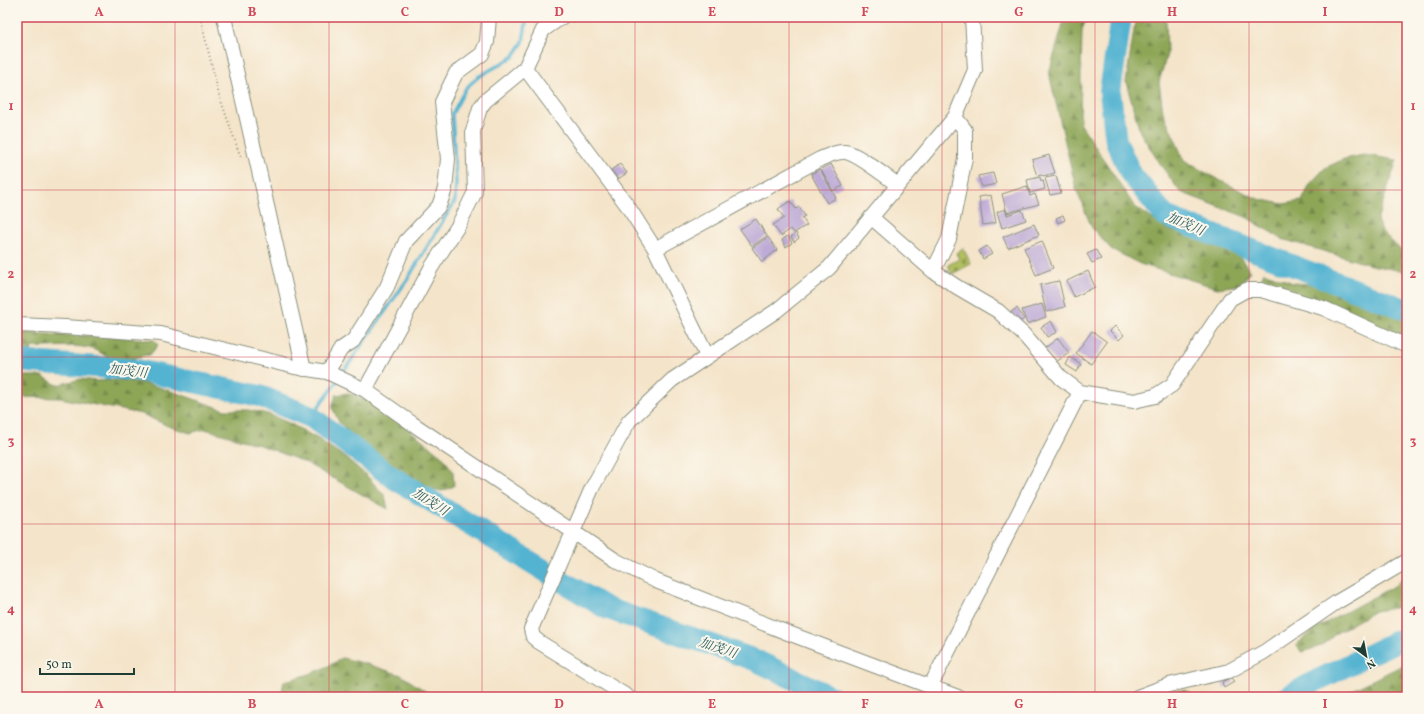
<svg xmlns="http://www.w3.org/2000/svg" width="1424" height="714" viewBox="0 0 1424 714" font-family="Vollkorn,'Noto Serif JP',serif">
<style>
.forest{fill:url(#forest-firs);stroke:#567246}
.cemetery{fill:url(#cemetery-stones);stroke:#687e4a}
.lines{fill:none;stroke-linecap:round;stroke-linejoin:round}
.stream{stroke:#53b3d1;stroke-width:3.5}
.river{stroke:#53b3d1;stroke-width:22}
.building{fill:#beaad6}
.minor-casing{stroke:#8a907e;stroke-width:16}
.path{stroke:#8a907e;stroke-width:2;stroke-dasharray:1 3;stroke-linecap:butt}
.minor{stroke:#fff;stroke-width:14}
.grid{fill:none;stroke:#d1495b;stroke-width:1;stroke-opacity:0.55}
.labels{text-anchor:middle;stroke-width:4;stroke-linejoin:round;paint-order:stroke}
.water-label{font-size:13px;font-style:italic;fill:#2f6063;stroke:#fbf7ec}
.neatline{fill:none;stroke:#d1495b;stroke-width:1.5}
.grid-label{font-size:13px;text-anchor:middle;font-weight:bold;fill:#d1495b}
</style>
<defs>
<pattern id="forest-firs" width="22" height="20" patternUnits="userSpaceOnUse"><rect width="22" height="20" fill="#8da657"/><path d="M5 1l3.5 6h-7zM16 11l3.5 6h-7z" fill="#738849"/></pattern>
<pattern id="cemetery-stones" width="16" height="16" patternUnits="userSpaceOnUse"><rect width="16" height="16" fill="#b2bf61"/><path d="M2 7V4a2 2 0 0 1 4 0v3zM10 15v-3a2 2 0 0 1 4 0v3z" fill="#909c51"/></pattern>
</defs>
<rect width="100%" height="100%" fill="#fbf7ec"/>
<filter id="ink" filterUnits="userSpaceOnUse"><feTurbulence type="fractalNoise" baseFrequency=".025" numOctaves="2"/><feDisplacementMap in="SourceGraphic" scale="8" xChannelSelector="R" yChannelSelector="G"/><feConvolveMatrix kernelMatrix="1 2 1 2 8 2 1 2 1" color-interpolation-filters="sRGB"/></filter>
<filter id="wash" filterUnits="userSpaceOnUse"><feTurbulence type="fractalNoise" baseFrequency=".012" numOctaves="4" result="noise"/><feDisplacementMap in="SourceGraphic" scale="16" xChannelSelector="R" yChannelSelector="G"/><feGaussianBlur stdDeviation="0.9" result="paint"/><feColorMatrix in="noise" values="0 0 0 0 0 0 0 0 0 0 0 0 0 0 0 0 0 1.4 0 .05"/><feComposite in="paint" operator="in"/></filter>
<g filter="url(#wash)">
<rect width="100%" height="100%" fill="#f4e4c9"/>
<!-- forest -->
<path class="forest" d="M 1065,17 L 1087,17 L 1082,30 L 1080,123 L 1134,206 L 1168,230 L 1208,238 L 1236,252 L 1250,271 L 1241,285 L 1217,288 L 1140,264 L 1111,249 L 1092,228 L 1076,189 L 1049,73 Z
M 1136,17 L 1166,17 L 1167,54 L 1159,82 L 1163,112 L 1184,160 L 1215,178 L 1258,199 L 1283,204 L 1302,201 L 1310,184 L 1325,168 L 1344,159 L 1364,155 L 1397,160 L 1377,220 L 1382,232 L 1407,256 L 1407,272 L 1371,265 L 1282,239 L 1246,217 L 1180,192 L 1160,164 L 1140,132 L 1126,82 Z
M 1264,272 L 1293,283 L 1311,284 L 1332,287 L 1388,309 L 1407,320 L 1407,342 L 1261,280 Z
M 17,332 L 59,335 L 108,336 L 154,340 L 158,345 L 150,355 C 140,355 130,361 120,361 C 110,361 100,350 89,348 C 71,344 51,348 32,347 L 30,355 L 17,352 Z
M 17,376 L 42,376 L 57,385 L 81,379 L 96,381 L 120,380 L 143,383 L 168,390 L 225,410 L 248,410 L 268,414 L 291,424 L 318,439 L 346,458 L 367,476 L 385,496 L 388,509 L 304,462 L 263,446 L 205,429 L 190,433 L 168,426 L 142,414 L 60,398 L 17,397 Z
M 347,393 L 367,400 L 384,409 L 442,456 L 453,471 L 454,486 L 442,491 L 423,487 L 400,473 L 356,439 L 339,422 L 332,407 L 336,395 Z
M 1407,573 L 1407,606 L 1375,611 L 1338,632 L 1321,646 L 1302,652 L 1296,645 L 1316,628 L 1396,585 Z
M 342,658 L 367,664 L 401,675 L 434,697 L 281,697 L 284,681 C 306,676 324,670 342,658 Z
M 1407,663 L 1407,697 L 1338,697 Z
M 1183,690 L 1190,692 L 1191,697 L 1167,697 L 1171,692 Z"/>
<!-- cemetery -->
<path class="cemetery" d="M 963,248 L 971,264 L 952,274 L 948,265 L 959,259 L 956,253 Z"/>
<g class="lines">
<!-- stream -->
<path class="stream" d="M 341,375 L 407,280 L 455,201 L 456,182 L 452,114 L 466,88 L 478,77 L 513,57 L 523,42 L 527,17
M 311,417 L 338,380"/>
<!-- river -->
<path class="river" d="M 1121,17 L 1110,92 L 1116,141 L 1131,174 L 1165,216 L 1407,310
M 17,361 L 137,370 L 260,396 L 311,417 L 392,477 L 606,608 L 755,660 L 831,697
M 1287,697 L 1316,681 L 1407,636"/>
</g>
<g id="blocks">
<!-- building -->
<path class="building" d="M 1049,155 L 1055,173 L 1043,176 L 1042,175 L 1037,176 L 1032,160 Z
M 620,164 L 627,173 L 618,179 L 611,170 Z
M 831,164 L 843,186 L 833,191 L 821,169 Z
M 820,169 L 836,198 L 827,203 L 811,174 Z
M 993,173 L 996,184 L 982,187 L 978,176 Z
M 1056,176 L 1061,193 L 1050,195 L 1045,178 Z
M 1040,177 L 1041,181 L 1043,180 L 1045,189 L 1030,193 L 1027,180 Z
M 1027,186 L 1030,196 L 1035,194 L 1039,204 L 1007,213 L 1002,194 Z
M 991,195 L 996,223 L 983,225 L 979,197 Z
M 790,201 L 796,209 L 799,207 L 805,216 L 802,218 L 807,225 L 794,233 L 791,229 L 781,236 L 773,225 L 784,218 L 778,209 Z
M 1005,209 L 1007,215 L 1022,210 L 1026,220 L 1002,228 L 997,212 Z
M 1063,215 L 1065,220 L 1058,223 L 1056,218 Z
M 756,219 L 767,236 L 752,246 L 740,229 Z
M 1034,224 L 1039,235 L 1008,248 L 1003,237 Z
M 796,233 L 799,238 L 794,242 L 791,237 Z
M 788,236 L 792,243 L 786,247 L 782,240 Z
M 768,237 L 777,250 L 762,262 L 752,248 Z
M 1042,241 L 1053,268 L 1036,275 L 1024,248 Z
M 987,246 L 992,254 L 983,259 L 979,251 Z
M 1096,250 L 1101,259 L 1092,263 L 1087,254 Z
M 1088,271 L 1095,287 L 1074,297 L 1067,281 Z
M 1059,281 L 1065,307 L 1046,312 L 1040,285 Z
M 1042,304 L 1046,317 L 1027,324 L 1022,310 Z
M 1017,308 L 1024,319 L 1018,323 L 1011,312 Z
M 1051,321 L 1057,332 L 1047,337 L 1041,327 Z
M 1115,326 L 1124,335 L 1119,340 L 1110,331 Z
M 1092,331 L 1107,342 L 1091,364 L 1076,353 Z
M 1058,338 L 1069,353 L 1056,362 L 1045,348 Z
M 1070,357 L 1081,364 L 1077,372 L 1066,365 Z
M 1231,677 L 1234,682 L 1224,688 L 1222,682 Z"/>
</g>
</g>
<g filter="url(#ink)">
<use href="#blocks" fill-opacity="0" stroke="#8a907e" stroke-width="1"/>
<g class="lines">
<!-- minor casing -->
<g class="minor-casing">
<path id="minor" d="M 224,17 L 304,369
M 525,68 L 627,205 L 655,249 L 707,356
M 871,217 L 933,271 L 957,287 L 998,311 L 1024,335 L 1061,378 L 1080,392 L 1134,401 L 1155,396 L 1172,385 L 1230,299 L 1246,290 L 1261,290 L 1323,308 L 1407,346
M 655,249 L 820,159 C 828,156 836,151 845,152 C 857,153 886,177 898,185
M 933,271 L 949,239 L 965,158 L 965,130 L 955,117
M 17,325 L 65,327 L 161,334 L 295,367 L 327,372 L 365,390 L 413,424 L 615,560 L 656,581 L 788,633 L 958,697
M 327,372 L 341,349 L 353,341 L 387,287 L 406,241 L 439,206 L 445,189 L 448,159 L 442,102 L 456,73 L 482,54 L 487,42 L 489,17
M 365,390 L 431,268 L 458,226 L 475,192 L 473,131 L 480,108 L 485,101 L 525,68 L 543,30 L 562,17
M 930,687 L 1080,392
M 628,697 L 539,642 L 533,637 L 531,629 L 592,488 L 629,421 L 672,380 L 776,311 L 829,268 L 955,117 L 975,70 L 972,17
M 1137,697 L 1169,685 L 1229,671 L 1264,652 L 1337,602 L 1407,561"/>
</g>
<!-- path -->
<path class="path" d="M 200,17 L 219,95 L 241,158"/>
<!-- minor -->
<use href="#minor" class="minor"/>
</g>
</g>
<!-- grid -->
<path class="grid" d="M 175,17 L 175,697M 329,17 L 329,697M 482,17 L 482,697M 635,17 L 635,697M 789,17 L 789,697M 942,17 L 942,697M 1095,17 L 1095,697M 1249,17 L 1249,697M 17,190 L 1407,190M 17,357 L 1407,357M 17,524 L 1407,524"/>
<g class="labels">
<!-- water labels -->
<g class="water-label">
<text transform="translate(1186 223) rotate(23)" y="5">加茂川</text>
<text transform="translate(128 370) rotate(7)" y="5">加茂川</text>
<text transform="translate(431 501) rotate(32)" y="5">加茂川</text>
<text transform="translate(718 647) rotate(19)" y="5">加茂川</text>
</g>
</g>
<!-- margin -->
<rect width="1424" height="714" fill="none" stroke="#fbf7ec" stroke-width="44"/>
<!-- north arrow -->
<g transform="translate(1366 656) rotate(148)" stroke="#fbf7ec" stroke-width="3" paint-order="stroke">
<path d="M0-3L7 15L0 10L-7 15Z" fill="#1f3d34"/>
<text y="-6" font-size="11" font-weight="bold" text-anchor="middle" fill="#1f3d34">N</text>
</g>
<!-- scale -->
<path d="M40 668v6h94v-6" fill="none" stroke="#1f3d34" stroke-width="2"/>
<text x="46" y="668" font-size="12" fill="#1f3d34" stroke="#fbf7ec" stroke-width="3" paint-order="stroke">50 m</text>
<rect x="22" y="22" width="1380" height="670" class="neatline"/>
<g class="grid-label">
<text x="99" y="16">A</text>
<text x="252" y="16">B</text>
<text x="405" y="16">C</text>
<text x="559" y="16">D</text>
<text x="712" y="16">E</text>
<text x="865" y="16">F</text>
<text x="1019" y="16">G</text>
<text x="1172" y="16">H</text>
<text x="1325" y="16">I</text>
<text x="11" y="110">1</text>
<text x="1413" y="110">1</text>
<text x="11" y="278">2</text>
<text x="1413" y="278">2</text>
<text x="11" y="445">3</text>
<text x="1413" y="445">3</text>
<text x="11" y="613">4</text>
<text x="1413" y="613">4</text>
<text x="99" y="708">A</text>
<text x="252" y="708">B</text>
<text x="405" y="708">C</text>
<text x="559" y="708">D</text>
<text x="712" y="708">E</text>
<text x="865" y="708">F</text>
<text x="1019" y="708">G</text>
<text x="1172" y="708">H</text>
<text x="1325" y="708">I</text>
</g>
</svg>
